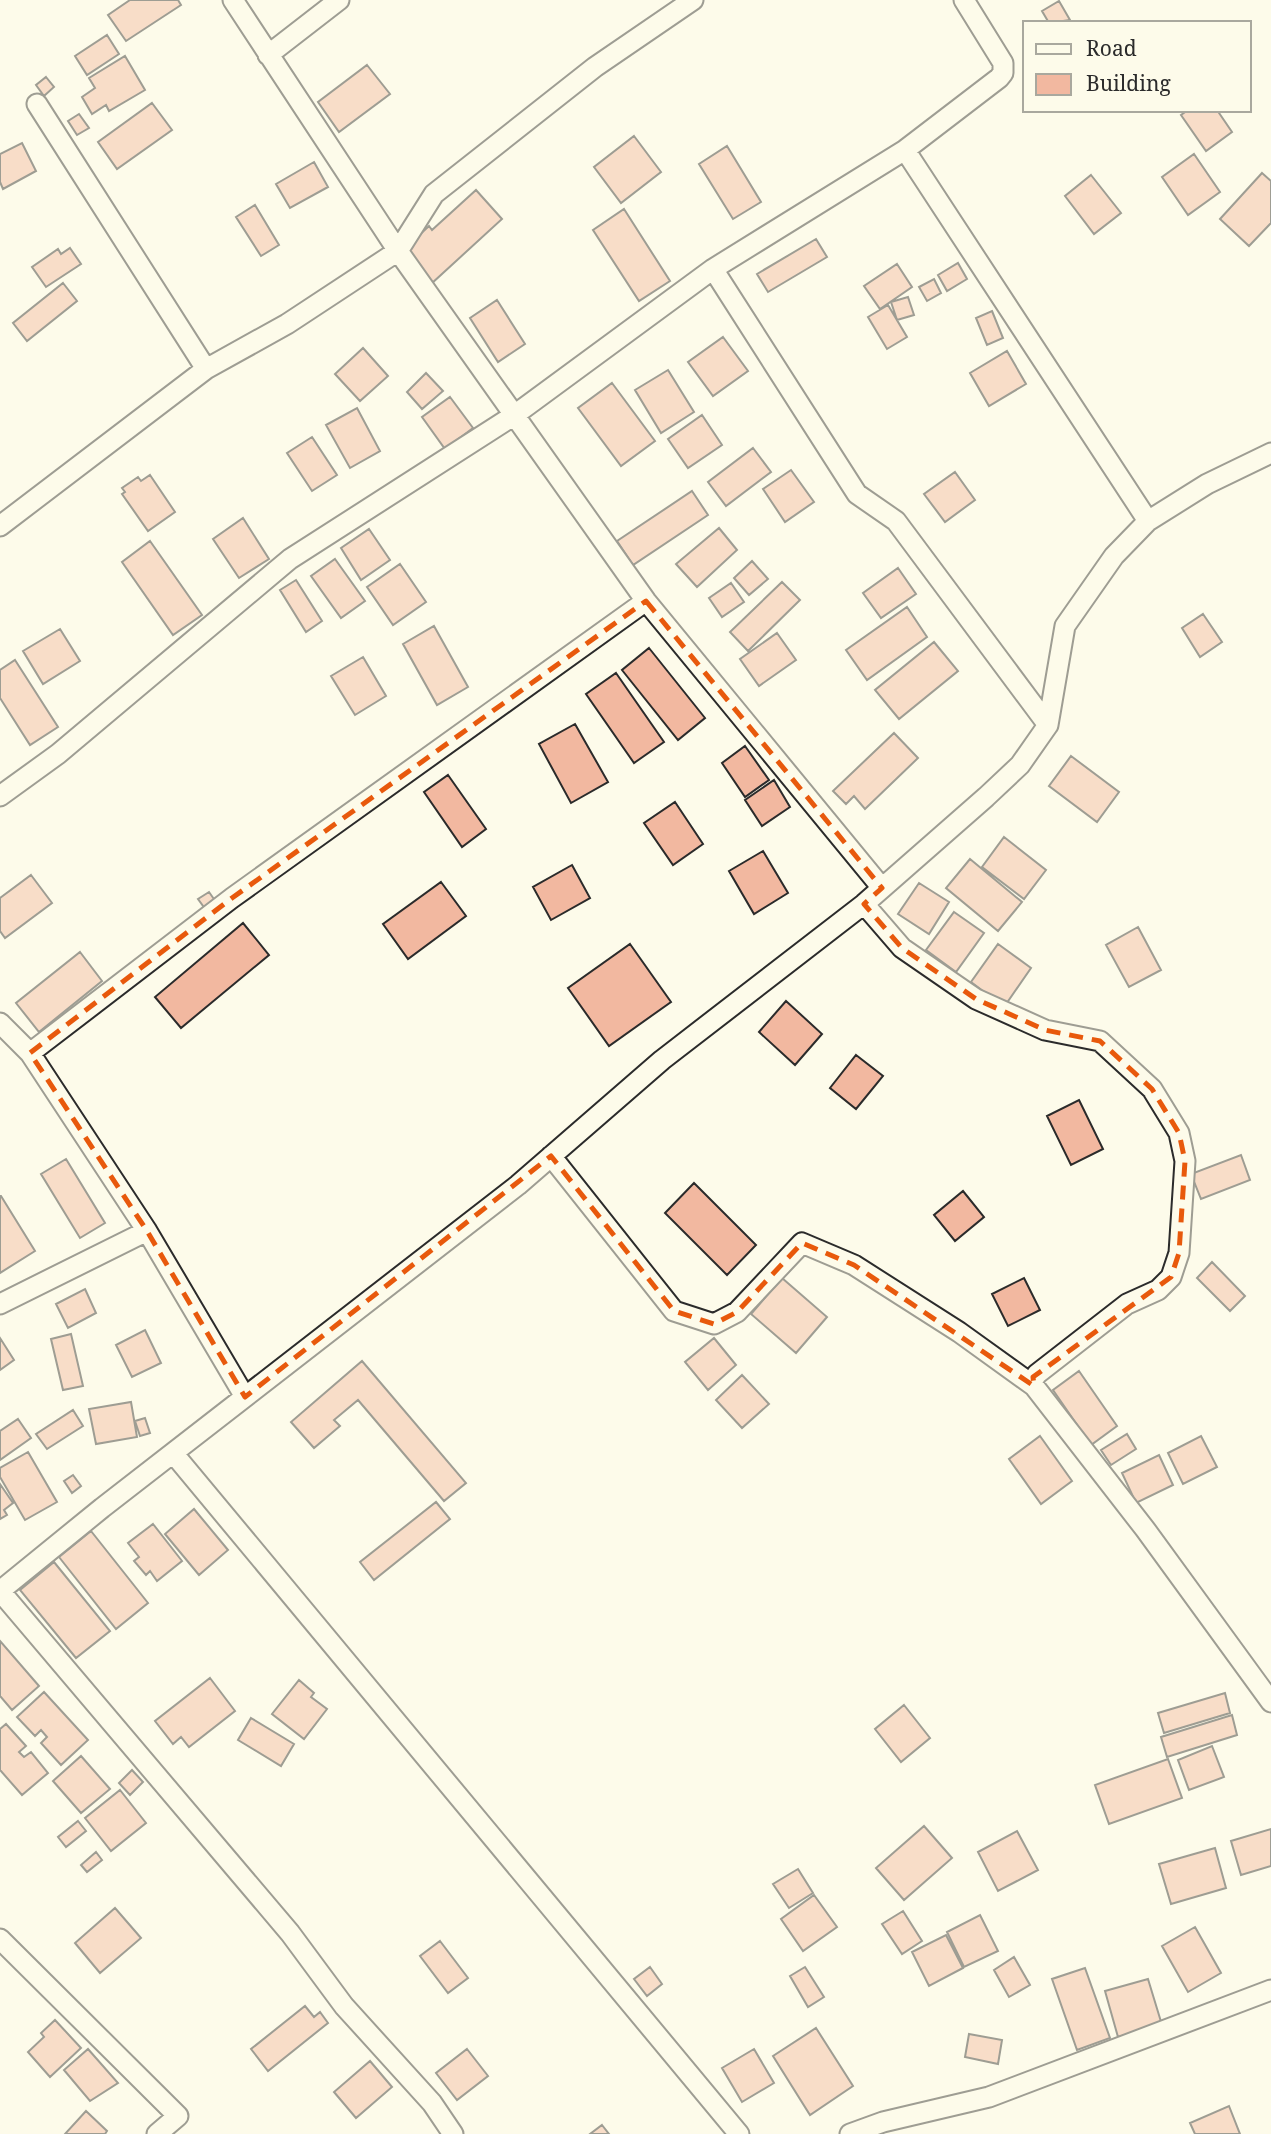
<svg xmlns="http://www.w3.org/2000/svg" width="1271" height="2134" viewBox="0 0 1271 2134" font-family="'Noto Serif',serif">
<style>
.building{fill:#f2b8a0;stroke:#2b2b2b;stroke-width:2}
.lines{fill:none;stroke-linecap:round;stroke-linejoin:round}
.street-casing{stroke:#2b2b2b;stroke-width:23}
.street{stroke:#fdfbea;stroke-width:19}
.marked{fill:none;stroke:#e8590c;stroke-width:5;stroke-dasharray:14 9;stroke-linejoin:round}
</style>
<rect width="100%" height="100%" fill="#fdfbea"/>
<!-- building -->
<path class="building" d="M 130,0 L 178,0 L 181,5 L 126,41 L 108,15 Z
M 1059,1 L 1070,20 L 1049,23 L 1042,11 Z
M 107,35 L 119,54 L 87,75 L 75,56 Z
M 125,56 L 145,90 L 109,111 L 106,105 L 92,114 L 82,97 L 95,88 L 89,78 Z
M 367,65 L 390,94 L 339,132 L 318,102 Z
M 46,77 L 54,87 L 44,96 L 36,85 Z
M 152,103 L 172,130 L 117,169 L 98,142 Z
M 1188,110 L 1217,110 L 1232,132 L 1206,151 L 1181,115 Z
M 79,114 L 89,128 L 77,135 L 68,121 Z
M 634,136 L 661,172 L 621,203 L 594,167 Z
M 22,143 L 36,171 L 3,189 L 0,182 L 0,154 Z
M 727,146 L 761,202 L 733,219 L 699,164 Z
M 1194,154 L 1220,192 L 1188,215 L 1162,177 Z
M 314,162 L 328,187 L 290,208 L 276,184 Z
M 1262,173 L 1271,181 L 1271,223 L 1249,246 L 1220,219 Z
M 1091,175 L 1121,213 L 1094,234 L 1065,196 Z
M 476,190 L 502,219 L 431,284 L 401,252 L 429,226 L 432,230 Z
M 255,205 L 279,245 L 261,256 L 236,217 Z
M 624,209 L 670,281 L 639,301 L 593,230 Z
M 816,239 L 827,257 L 768,292 L 757,274 Z
M 70,248 L 81,264 L 46,287 L 32,267 L 58,249 L 61,254 Z
M 958,263 L 967,279 L 947,291 L 938,275 Z
M 897,264 L 912,287 L 880,309 L 864,286 Z
M 934,279 L 941,293 L 927,301 L 919,287 Z
M 63,283 L 77,301 L 27,341 L 13,323 Z
M 908,297 L 914,315 L 897,320 L 891,302 Z
M 497,300 L 525,344 L 498,362 L 470,318 Z
M 888,305 L 907,337 L 887,349 L 868,317 Z
M 992,311 L 1003,338 L 987,345 L 976,318 Z
M 723,337 L 748,371 L 713,396 L 688,362 Z
M 363,348 L 388,376 L 360,401 L 335,374 Z
M 1007,351 L 1026,384 L 989,406 L 970,373 Z
M 668,370 L 694,412 L 661,433 L 635,390 Z
M 426,373 L 443,391 L 422,409 L 407,392 Z
M 612,383 L 655,441 L 621,466 L 578,408 Z
M 450,397 L 473,428 L 445,449 L 422,417 Z
M 357,408 L 380,451 L 350,468 L 326,425 Z
M 702,415 L 722,445 L 688,468 L 668,439 Z
M 312,437 L 337,475 L 312,491 L 287,453 Z
M 753,448 L 771,472 L 726,506 L 708,482 Z
M 791,470 L 814,502 L 785,522 L 763,489 Z
M 955,472 L 975,500 L 945,522 L 924,494 Z
M 150,475 L 175,512 L 148,531 L 122,494 L 125,492 L 122,488 L 138,477 L 141,481 Z
M 692,491 L 708,515 L 633,565 L 617,541 Z
M 243,518 L 269,559 L 239,578 L 213,539 Z
M 719,528 L 737,550 L 697,587 L 676,564 Z
M 369,529 L 390,560 L 361,580 L 341,548 Z
M 150,541 L 202,615 L 173,635 L 122,562 Z
M 335,559 L 365,601 L 341,618 L 311,576 Z
M 752,561 L 768,579 L 749,595 L 734,578 Z
M 400,564 L 426,602 L 393,625 L 367,587 Z
M 898,568 L 916,594 L 881,618 L 863,593 Z
M 296,580 L 322,621 L 306,632 L 280,590 Z
M 782,582 L 800,600 L 748,651 L 730,632 Z
M 731,583 L 744,602 L 722,617 L 709,598 Z
M 907,607 L 927,637 L 867,680 L 846,650 Z
M 1203,614 L 1222,642 L 1200,657 L 1182,628 Z
M 434,626 L 468,687 L 437,705 L 403,644 Z
M 60,629 L 80,661 L 43,684 L 23,651 Z
M 777,633 L 796,660 L 759,686 L 740,659 Z
M 934,642 L 958,671 L 899,719 L 875,690 Z
M 649,648 L 705,718 L 678,740 L 622,670 Z
M 363,657 L 386,696 L 355,715 L 331,676 Z
M 15,660 L 58,727 L 30,745 L 0,698 L 0,670 Z
M 616,673 L 664,742 L 634,763 L 586,694 Z
M 575,724 L 608,782 L 571,803 L 539,744 Z
M 894,733 L 918,758 L 865,809 L 854,796 L 846,804 L 833,791 Z
M 745,746 L 769,780 L 745,797 L 722,763 Z
M 1071,756 L 1119,792 L 1097,822 L 1049,786 Z
M 448,775 L 486,829 L 462,847 L 424,792 Z
M 774,780 L 790,807 L 762,826 L 745,800 Z
M 675,802 L 703,844 L 673,865 L 644,823 Z
M 1004,837 L 1046,870 L 1024,899 L 982,867 Z
M 763,851 L 788,893 L 754,914 L 729,871 Z
M 970,859 L 1022,902 L 998,931 L 946,888 Z
M 572,865 L 590,898 L 551,920 L 533,887 Z
M 31,875 L 52,903 L 5,938 L 0,931 L 0,898 Z
M 441,882 L 466,916 L 408,959 L 383,924 Z
M 919,883 L 949,902 L 929,934 L 898,914 Z
M 209,892 L 216,902 L 206,910 L 198,899 Z
M 954,912 L 984,933 L 956,972 L 926,950 Z
M 243,923 L 269,955 L 181,1028 L 155,997 Z
M 1138,927 L 1161,970 L 1129,987 L 1106,945 Z
M 630,944 L 671,1002 L 609,1046 L 568,988 Z
M 998,944 L 1031,968 L 1004,1007 L 971,982 Z
M 80,952 L 102,981 L 39,1032 L 16,1003 Z
M 786,1001 L 822,1034 L 795,1065 L 759,1032 Z
M 856,1055 L 883,1076 L 856,1109 L 830,1088 Z
M 1079,1100 L 1103,1149 L 1071,1165 L 1047,1116 Z
M 1241,1155 L 1250,1180 L 1201,1199 L 1191,1174 Z
M 66,1159 L 105,1223 L 80,1238 L 41,1174 Z
M 694,1183 L 756,1245 L 727,1275 L 665,1213 Z
M 963,1191 L 984,1217 L 955,1241 L 934,1215 Z
M 1,1196 L 35,1251 L 0,1273 L 0,1196 Z
M 1212,1262 L 1245,1296 L 1230,1311 L 1197,1278 Z
M 782,1278 L 827,1317 L 796,1353 L 751,1314 Z
M 1024,1278 L 1040,1310 L 1008,1326 L 992,1294 Z
M 85,1289 L 96,1313 L 68,1328 L 56,1304 Z
M 145,1330 L 161,1363 L 132,1377 L 116,1345 Z
M 71,1334 L 83,1386 L 63,1390 L 51,1339 Z
M 0,1338 L 14,1360 L 0,1370 Z
M 714,1338 L 736,1365 L 708,1390 L 685,1362 Z
M 362,1361 L 466,1483 L 444,1501 L 358,1400 L 334,1420 L 340,1426 L 314,1448 L 291,1422 Z
M 1079,1371 L 1117,1426 L 1091,1445 L 1053,1390 Z
M 742,1375 L 769,1404 L 742,1428 L 716,1400 Z
M 131,1402 L 137,1437 L 96,1444 L 89,1409 Z
M 73,1410 L 83,1426 L 47,1449 L 36,1434 Z
M 145,1418 L 150,1433 L 140,1436 L 135,1421 Z
M 18,1419 L 31,1438 L 0,1460 L 0,1431 Z
M 1127,1434 L 1136,1449 L 1111,1465 L 1101,1450 Z
M 1040,1436 L 1072,1481 L 1041,1504 L 1009,1459 Z
M 1201,1436 L 1217,1467 L 1183,1484 L 1168,1453 Z
M 28,1452 L 57,1502 L 25,1520 L 0,1477 L 0,1468 Z
M 1159,1455 L 1173,1485 L 1136,1503 L 1122,1473 Z
M 73,1475 L 81,1486 L 72,1493 L 64,1481 Z
M 0,1484 L 13,1503 L 4,1510 L 7,1515 L 0,1519 Z
M 436,1502 L 450,1519 L 374,1580 L 360,1562 Z
M 194,1509 L 228,1550 L 199,1575 L 165,1534 Z
M 153,1524 L 182,1561 L 157,1581 L 150,1571 L 146,1575 L 134,1561 L 139,1557 L 128,1543 Z
M 91,1531 L 148,1603 L 116,1629 L 59,1557 Z
M 54,1562 L 110,1631 L 76,1658 L 20,1590 Z
M 0,1641 L 39,1686 L 12,1710 L 0,1696 Z
M 210,1678 L 235,1711 L 189,1747 L 181,1737 L 173,1744 L 155,1721 Z
M 299,1680 L 314,1693 L 311,1697 L 327,1709 L 304,1739 L 272,1714 Z
M 44,1692 L 88,1740 L 61,1765 L 41,1743 L 47,1737 L 41,1730 L 35,1736 L 17,1717 Z
M 1225,1693 L 1230,1713 L 1164,1733 L 1158,1713 Z
M 904,1705 L 930,1738 L 901,1762 L 875,1729 Z
M 1232,1715 L 1237,1735 L 1167,1757 L 1161,1737 Z
M 251,1718 L 294,1744 L 281,1766 L 238,1740 Z
M 6,1724 L 26,1746 L 19,1752 L 24,1757 L 31,1752 L 48,1773 L 22,1795 L 0,1770 L 0,1729 Z
M 1212,1746 L 1224,1777 L 1189,1790 L 1178,1760 Z
M 81,1756 L 110,1789 L 81,1813 L 53,1781 Z
M 1168,1759 L 1182,1798 L 1109,1824 L 1095,1785 Z
M 132,1770 L 143,1782 L 130,1795 L 119,1783 Z
M 120,1790 L 146,1823 L 111,1851 L 85,1818 Z
M 78,1821 L 86,1831 L 66,1847 L 58,1837 Z
M 924,1826 L 952,1858 L 904,1900 L 876,1868 Z
M 1271,1829 L 1271,1866 L 1241,1875 L 1231,1841 Z
M 1017,1831 L 1038,1870 L 998,1891 L 978,1852 Z
M 1215,1848 L 1226,1888 L 1171,1904 L 1159,1864 Z
M 96,1852 L 102,1860 L 87,1872 L 81,1865 Z
M 798,1869 L 813,1893 L 789,1908 L 773,1884 Z
M 814,1895 L 837,1927 L 803,1951 L 781,1919 Z
M 115,1908 L 141,1938 L 100,1973 L 75,1943 Z
M 903,1911 L 922,1941 L 902,1954 L 882,1924 Z
M 980,1915 L 998,1951 L 964,1967 L 947,1932 Z
M 1195,1927 L 1221,1973 L 1188,1992 L 1162,1946 Z
M 946,1935 L 963,1968 L 929,1986 L 912,1952 Z
M 440,1941 L 468,1978 L 448,1993 L 420,1956 Z
M 1014,1957 L 1030,1985 L 1009,1997 L 994,1970 Z
M 650,1967 L 662,1984 L 647,1996 L 634,1979 Z
M 805,1967 L 824,1997 L 808,2007 L 790,1976 Z
M 1085,1968 L 1110,2038 L 1077,2050 L 1052,1979 Z
M 1148,1979 L 1162,2025 L 1118,2037 L 1105,1991 Z
M 305,2006 L 314,2017 L 320,2012 L 328,2023 L 268,2071 L 251,2049 Z
M 55,2020 L 81,2048 L 50,2077 L 28,2052 L 44,2037 L 41,2033 Z
M 816,2028 L 853,2086 L 810,2115 L 773,2056 Z
M 969,2034 L 1002,2040 L 998,2064 L 965,2057 Z
M 88,2049 L 118,2083 L 90,2101 L 64,2070 Z
M 467,2049 L 488,2076 L 457,2100 L 436,2073 Z
M 754,2049 L 774,2083 L 742,2102 L 722,2068 Z
M 370,2061 L 392,2087 L 356,2118 L 334,2092 Z
M 1229,2106 L 1240,2134 L 1195,2134 L 1190,2123 Z
M 86,2111 L 107,2131 L 105,2134 L 65,2134 Z
M 602,2125 L 609,2134 L 590,2134 Z"/>
<g class="lines">
<!-- street casing -->
<g class="street-casing">
<path id="street" d="M 233,0 L 398,251 L 646,601 L 882,888
M 268,55 L 339,0
M 37,104 L 206,369
M 905,150 L 1148,521
M 713,269 L 857,494 L 896,521 L 1048,725
M 0,526 L 206,369 L 287,324 L 398,251 L 434,194 L 595,67 L 693,0
M 0,796 L 58,754 L 290,559 L 513,416 L 713,269 L 905,150 L 999,78 L 1003,73 L 1003,63 L 964,0
M 864,904 L 902,948 L 976,999 L 1045,1030 L 1100,1041 L 1152,1089 L 1179,1133 L 1185,1161 L 1179,1253 L 1171,1277 L 1158,1290 L 1127,1304 L 1037,1374 L 1033,1380 L 1034,1386
M 0,1023 L 30,1053 L 147,1231 L 245,1397
M 30,1053 L 232,898 L 646,601
M 551,1156 L 674,1311 L 714,1324 L 737,1312 L 802,1243 L 854,1265 L 959,1332 L 1034,1386 L 1145,1529 L 1271,1702
M 0,1304 L 147,1231
M 173,1453 L 739,2134
M 0,1939 L 178,2116 L 157,2134
M 453,2134 L 432,2103 L 344,2006 L 290,1933 L 0,1591 L 102,1508 L 518,1185 L 662,1060 L 864,904 L 986,797 L 1020,765 L 1048,725 L 1065,626 L 1114,556 L 1148,521 L 1207,484 L 1271,453
M 850,2134 L 883,2122 L 989,2097 L 1271,1990"/>
</g>
<!-- street -->
<use href="#street" class="street"/>
</g>
<!-- marked area -->
<path d="M0 0H1271V2134H0ZM 646,601 L 882,888 L 864,904 L 902,948 L 976,999 L 1045,1030 L 1100,1041 L 1152,1089 L 1179,1133 L 1185,1161 L 1179,1253 L 1171,1277 L 1033,1377 L 1034,1386 L 854,1265 L 802,1243 L 737,1312 L 714,1324 L 674,1311 L 551,1156 L 245,1397 L 147,1231 L 30,1053 L 232,898 Z" fill="#fdfbea" fill-opacity=".55" fill-rule="evenodd"/>
<path class="marked" d="M 646,601 L 882,888 L 864,904 L 902,948 L 976,999 L 1045,1030 L 1100,1041 L 1152,1089 L 1179,1133 L 1185,1161 L 1179,1253 L 1171,1277 L 1033,1377 L 1034,1386 L 854,1265 L 802,1243 L 737,1312 L 714,1324 L 674,1311 L 551,1156 L 245,1397 L 147,1231 L 30,1053 L 232,898 Z"/>
<!-- legend -->
<rect x="1023" y="21" width="228" height="91" fill="#fdfbea" stroke="#a9a89e" stroke-width="2"/>
<rect x="1036" y="44" width="35" height="10" fill="#fdfbea" stroke="#a9a89e" stroke-width="2"/>
<text x="1086" y="56" font-size="21" fill="#2b2b2b">Road</text>
<rect x="1036" y="74" width="35" height="21" fill="#f2b8a0" stroke="#a9a89e" stroke-width="2"/>
<text x="1086" y="91" font-size="21" fill="#2b2b2b">Building</text>
</svg>
